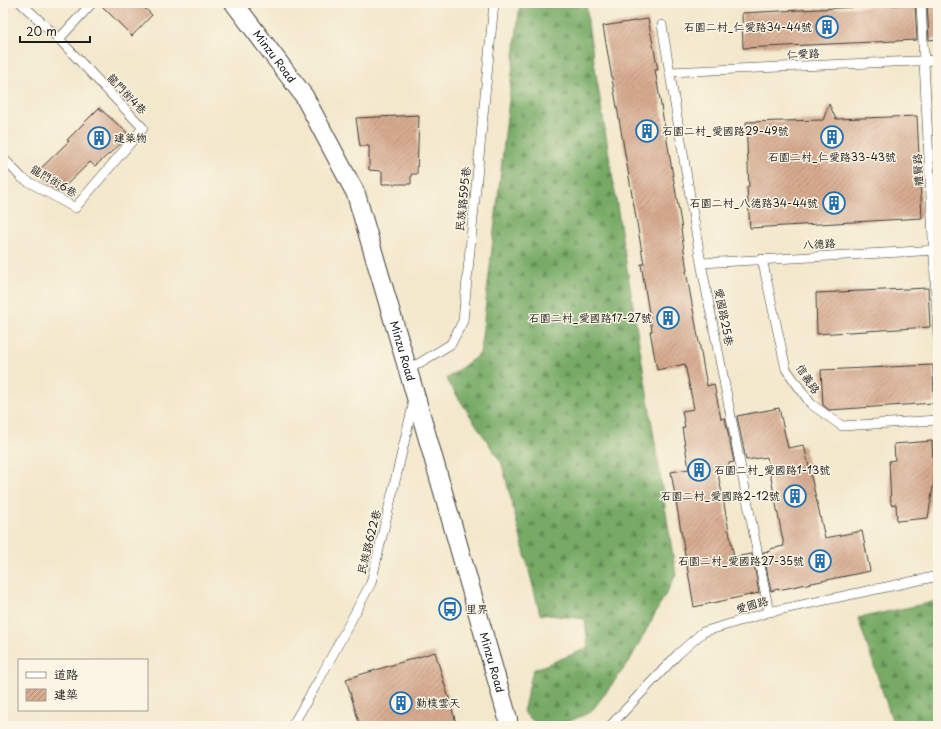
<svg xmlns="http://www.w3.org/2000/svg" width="941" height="729" viewBox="0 0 941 729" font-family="'Playpen Sans','LXGW WenKai TC',sans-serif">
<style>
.forest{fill:url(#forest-firs);stroke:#496340}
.building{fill:url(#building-hatch)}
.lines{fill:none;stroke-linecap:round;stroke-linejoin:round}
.lane-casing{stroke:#3c3b36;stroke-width:10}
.street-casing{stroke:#3c3b36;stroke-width:20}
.lane{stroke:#fff;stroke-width:9}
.street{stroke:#fff;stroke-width:18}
.labels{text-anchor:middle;stroke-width:3;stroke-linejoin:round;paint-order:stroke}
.poi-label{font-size:11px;fill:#1c1c1c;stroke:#fcf5e5;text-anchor:end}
.street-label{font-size:11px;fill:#1c1c1c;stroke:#fcf5e5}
</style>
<defs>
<pattern id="forest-firs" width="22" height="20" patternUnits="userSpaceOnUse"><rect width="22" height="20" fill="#76aa65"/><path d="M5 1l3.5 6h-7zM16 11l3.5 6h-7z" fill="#608a52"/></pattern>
<pattern id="building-hatch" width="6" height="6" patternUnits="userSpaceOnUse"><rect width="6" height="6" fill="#d7ab90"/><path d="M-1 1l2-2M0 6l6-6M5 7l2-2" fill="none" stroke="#ae8a75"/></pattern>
</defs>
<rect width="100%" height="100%" fill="#fcf5e5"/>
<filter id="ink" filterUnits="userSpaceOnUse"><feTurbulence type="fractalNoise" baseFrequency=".025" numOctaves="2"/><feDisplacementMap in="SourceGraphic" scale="8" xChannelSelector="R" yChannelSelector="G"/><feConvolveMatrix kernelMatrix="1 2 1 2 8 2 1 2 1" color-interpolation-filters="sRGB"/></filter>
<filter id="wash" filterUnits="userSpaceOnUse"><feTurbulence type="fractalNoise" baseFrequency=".012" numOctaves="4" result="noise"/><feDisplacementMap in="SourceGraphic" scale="16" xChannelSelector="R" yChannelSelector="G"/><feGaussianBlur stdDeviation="0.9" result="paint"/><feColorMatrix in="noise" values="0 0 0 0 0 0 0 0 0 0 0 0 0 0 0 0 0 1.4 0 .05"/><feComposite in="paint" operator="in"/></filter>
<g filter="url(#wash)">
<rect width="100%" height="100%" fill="#f3e8cc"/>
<!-- forest -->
<path class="forest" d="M 520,3 L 586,3 L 589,30 L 676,575 L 629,662 L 591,712 L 558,726 L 539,726 L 523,712 L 533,670 L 588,648 L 585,619 L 540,614 L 502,464 L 446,379 L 480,354 Z
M 938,601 L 938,726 L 894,726 L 858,618 Z"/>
<g id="blocks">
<!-- building -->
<path class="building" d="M 99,3 L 139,3 L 152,15 L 132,36 Z
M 927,3 L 938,3 L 938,39 L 929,40 Z
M 915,4 L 917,40 L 743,48 L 742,13 Z
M 648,19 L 658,70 L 655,70 L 682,229 L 681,229 L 687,271 L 686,271 L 707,386 L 714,384 L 721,419 L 725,418 L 734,462 L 729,463 L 729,465 L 717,468 L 734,557 L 752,554 L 759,593 L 694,607 L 671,472 L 689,469 L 682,428 L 685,427 L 682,411 L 694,409 L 685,364 L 657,370 L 650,331 L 652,331 L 641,264 L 644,264 L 603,26 Z
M 829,104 L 836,119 L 917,116 L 922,218 L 750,228 L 747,187 L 749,187 L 746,122 L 823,120 Z
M 99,108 L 130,135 L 124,141 L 95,166 L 90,162 L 59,192 L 37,172 L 69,141 L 67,140 Z
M 419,115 L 417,174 L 411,174 L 411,184 L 382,184 L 382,171 L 369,170 L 369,146 L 360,146 L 356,118 Z
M 928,288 L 930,327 L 817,334 L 816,293 Z
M 933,365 L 934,403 L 829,410 L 823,405 L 821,370 Z
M 779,408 L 788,448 L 804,445 L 825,538 L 862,531 L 870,571 L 778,590 L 778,589 L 771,591 L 763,552 L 771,551 L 770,549 L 784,546 L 767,457 L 746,460 L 737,416 Z
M 932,441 L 934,481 L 928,518 L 897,521 L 896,504 L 891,505 L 889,461 L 895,460 L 894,444 Z
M 435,652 L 457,726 L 360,726 L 346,679 Z"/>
</g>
</g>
<g filter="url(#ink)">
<use href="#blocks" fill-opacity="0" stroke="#3c3b36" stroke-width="1"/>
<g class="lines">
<!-- lane casing -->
<g class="lane-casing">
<path id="lane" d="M 921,3 L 938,336
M 662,25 L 701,263 L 769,612
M 59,39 L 92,3
M 670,72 L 938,60
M 3,158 L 22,178 L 75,208 L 143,128 L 59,39 L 21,3
M 762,259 L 786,369 L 811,404 L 842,426 L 938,420
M 701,263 L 938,250
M 408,370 L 451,344 L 463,321 L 494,3
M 292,726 L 319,680 L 371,583 L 414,401
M 610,726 L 678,654 L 703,632 L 769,612 L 938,576"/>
</g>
<!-- street casing -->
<g class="street-casing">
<g id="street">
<path id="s1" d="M 234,3 L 304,96 L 356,194 L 415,394 L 508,719 L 507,726"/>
</g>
</g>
<!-- lane -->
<use href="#lane" class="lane"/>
<!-- street -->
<use href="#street" class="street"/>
</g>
</g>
<!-- icons -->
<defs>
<g id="building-ring" transform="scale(1.15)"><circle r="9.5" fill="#fcf5e5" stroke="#1f6fb2" stroke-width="1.5"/><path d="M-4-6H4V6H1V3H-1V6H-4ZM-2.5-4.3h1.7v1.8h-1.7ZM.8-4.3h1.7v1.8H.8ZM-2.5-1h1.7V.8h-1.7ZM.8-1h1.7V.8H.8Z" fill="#1f6fb2"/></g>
<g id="bus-ring" transform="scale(1.15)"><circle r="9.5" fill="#fcf5e5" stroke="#1f6fb2" stroke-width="1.5"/><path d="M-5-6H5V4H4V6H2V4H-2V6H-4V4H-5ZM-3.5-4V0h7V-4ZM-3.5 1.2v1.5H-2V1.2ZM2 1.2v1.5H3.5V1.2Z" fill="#1f6fb2"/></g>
</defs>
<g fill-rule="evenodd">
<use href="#building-ring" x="827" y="27"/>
<use href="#building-ring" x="647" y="131"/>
<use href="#building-ring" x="832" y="137"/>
<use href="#building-ring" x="99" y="138"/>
<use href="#building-ring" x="834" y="203"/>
<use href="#building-ring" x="668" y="318"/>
<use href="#building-ring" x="699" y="470"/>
<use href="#building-ring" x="795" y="496"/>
<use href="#building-ring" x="820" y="561"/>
<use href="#bus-ring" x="450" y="609"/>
<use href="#building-ring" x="401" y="703"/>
</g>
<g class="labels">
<!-- poi labels -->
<g class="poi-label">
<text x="812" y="31">石園二村_仁愛路34-44號</text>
<text x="662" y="135" text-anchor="start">石園二村_愛國路29-49號</text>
<text x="114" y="142" text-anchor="start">建築物</text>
<text x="832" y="161" text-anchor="middle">石園二村_仁愛路33-43號</text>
<text x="818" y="207">石園二村_八德路34-44號</text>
<text x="652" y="322">石園二村_愛國路17-27號</text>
<text x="714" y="474" text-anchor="start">石園二村_愛國路1-13號</text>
<text x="780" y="500">石園二村_愛國路2-12號</text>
<text x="804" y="565">石園二村_愛國路27-35號</text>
<text x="466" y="613" text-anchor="start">里界</text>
<text x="416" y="707" text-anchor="start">勤樸雲天</text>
</g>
<!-- street labels -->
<g class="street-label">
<text transform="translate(803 54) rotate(-3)" y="4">仁愛路</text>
<text dy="4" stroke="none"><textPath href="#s1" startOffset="67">Minzu Road</textPath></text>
<text transform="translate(127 94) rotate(46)" y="4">龍門街4巷</text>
<text transform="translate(918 170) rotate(-93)" y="4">禮賢路</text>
<text transform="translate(54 181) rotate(30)" y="4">龍門街6巷</text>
<text transform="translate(463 199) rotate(-84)" y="4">民族路595巷</text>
<text transform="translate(819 244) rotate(-3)" y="4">八德路</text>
<text transform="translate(724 317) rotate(79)" y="4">愛國路25巷</text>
<text dy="4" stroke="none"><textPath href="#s1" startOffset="391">Minzu Road</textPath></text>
<text transform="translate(808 379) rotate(56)" y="4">信義路</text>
<text transform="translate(369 542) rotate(-76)" y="4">民族路622巷</text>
<text transform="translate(752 605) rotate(-16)" y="4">愛國路</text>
<text dy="4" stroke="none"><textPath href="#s1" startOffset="715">Minzu Road</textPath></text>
</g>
</g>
<!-- margin -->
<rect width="941" height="729" fill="none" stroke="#fcf5e5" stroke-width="16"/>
<!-- legend -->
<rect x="18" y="659" width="130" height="52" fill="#fcf5e5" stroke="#a29e95"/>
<rect x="26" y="672" width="20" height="6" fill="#ffffff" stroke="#a29e95"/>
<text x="54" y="679" font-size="12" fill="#1c1c1c">道路</text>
<rect x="26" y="689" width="20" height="12" fill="url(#building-hatch)" stroke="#a29e95"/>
<text x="54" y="699" font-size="12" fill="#1c1c1c">建築</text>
<!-- scale -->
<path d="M20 36v6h70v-6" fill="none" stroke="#1c1c1c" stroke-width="2"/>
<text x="26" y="36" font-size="12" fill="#1c1c1c" stroke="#fcf5e5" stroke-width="3" paint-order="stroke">20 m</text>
</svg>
